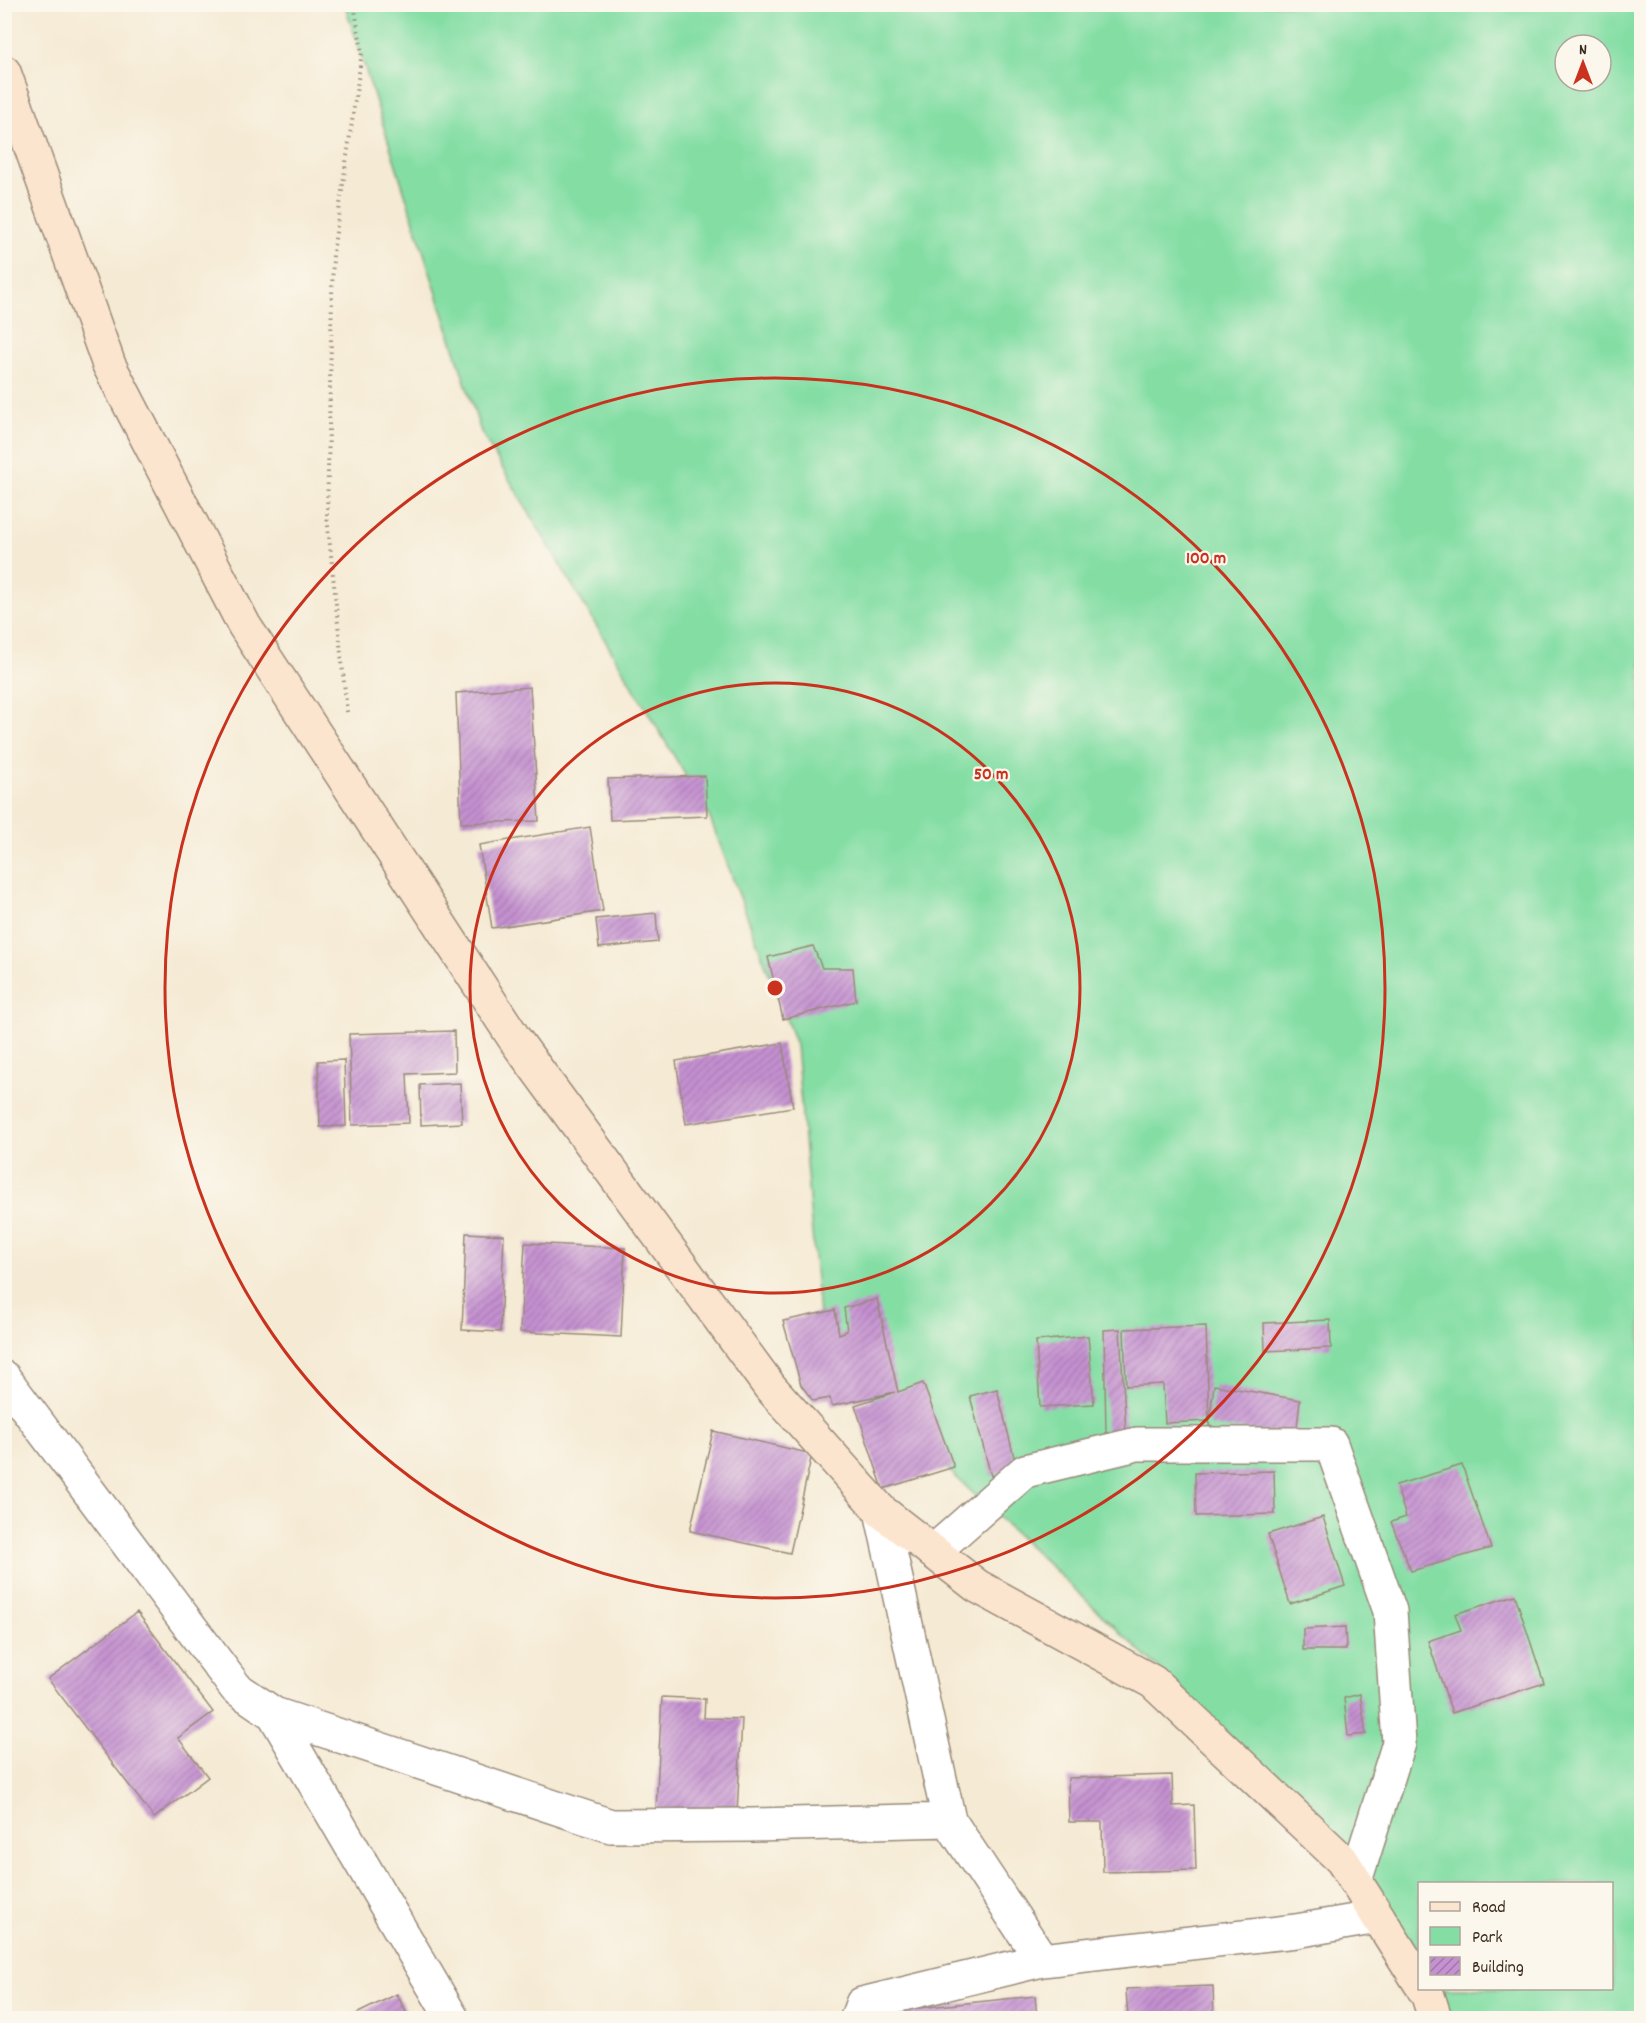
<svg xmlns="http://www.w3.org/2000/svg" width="1646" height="2023" viewBox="0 0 1646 2023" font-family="Dekko,sans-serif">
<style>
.park{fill:#84dea4;stroke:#608461;stroke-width:1.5;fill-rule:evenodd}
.building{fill:url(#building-hatch)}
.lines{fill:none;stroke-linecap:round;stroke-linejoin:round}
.street-casing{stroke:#988a79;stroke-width:36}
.secondary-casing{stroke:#988a79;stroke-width:36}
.path{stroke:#988a79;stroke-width:4;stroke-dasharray:1.5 4.5;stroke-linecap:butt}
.street{stroke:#fff;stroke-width:33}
.secondary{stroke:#fce5cf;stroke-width:33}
.ring{fill:none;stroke:#c8321e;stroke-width:3}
.centre{fill:#c8321e;stroke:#fbf7ec;stroke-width:3}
.ring-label{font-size:18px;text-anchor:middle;font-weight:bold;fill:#c8321e;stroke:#fbf7ec;stroke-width:4.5;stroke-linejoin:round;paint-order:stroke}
</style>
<defs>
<pattern id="building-hatch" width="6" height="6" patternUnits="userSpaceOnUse" patternTransform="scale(1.5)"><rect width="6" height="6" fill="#c591d1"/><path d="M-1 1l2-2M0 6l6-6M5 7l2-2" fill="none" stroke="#a177a9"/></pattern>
</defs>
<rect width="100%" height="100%" fill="#fbf7ec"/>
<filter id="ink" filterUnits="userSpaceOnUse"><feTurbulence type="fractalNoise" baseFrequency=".0167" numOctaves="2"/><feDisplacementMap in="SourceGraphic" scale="12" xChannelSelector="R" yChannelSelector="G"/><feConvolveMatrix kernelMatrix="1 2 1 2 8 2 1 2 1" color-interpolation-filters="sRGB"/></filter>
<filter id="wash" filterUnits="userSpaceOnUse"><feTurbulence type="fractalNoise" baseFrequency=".008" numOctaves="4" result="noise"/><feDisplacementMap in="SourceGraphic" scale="24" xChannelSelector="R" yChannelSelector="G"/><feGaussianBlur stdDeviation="1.35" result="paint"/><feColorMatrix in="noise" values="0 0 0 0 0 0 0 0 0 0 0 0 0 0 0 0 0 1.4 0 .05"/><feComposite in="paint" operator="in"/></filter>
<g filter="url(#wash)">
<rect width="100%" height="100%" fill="#f5ead4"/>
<!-- park -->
<path class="park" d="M 345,5 L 1641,5 L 1641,2018 L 1442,2018 L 1427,1989 L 1612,1988 L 1612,1884 L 1420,1884 L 1419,1973 L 1238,1744 L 822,1350 L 796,1045 L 708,813 L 481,432 ZM 1565,45 L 1601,45 L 1601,81 L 1565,81 Z"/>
<g id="blocks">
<!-- building -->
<path class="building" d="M 530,687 L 539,821 L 461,823 L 456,693 Z
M 705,776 L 707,816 L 610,820 L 608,779 Z
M 590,827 L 603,911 L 492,928 L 479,845 Z
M 656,913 L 658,942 L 599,948 L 596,919 Z
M 813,946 L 822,968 L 853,968 L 856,1001 L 783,1019 L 768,957 Z
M 454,1031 L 455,1072 L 407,1074 L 409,1123 L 352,1125 L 349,1034 Z
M 782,1043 L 793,1107 L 686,1124 L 676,1061 Z
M 344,1060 L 346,1126 L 320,1127 L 318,1061 Z
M 460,1083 L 462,1123 L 421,1125 L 420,1085 Z
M 466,1233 L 504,1235 L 500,1332 L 462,1330 Z
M 525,1243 L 625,1248 L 621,1337 L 520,1332 Z
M 877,1299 L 898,1392 L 923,1383 L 954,1467 L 883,1489 L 855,1405 L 895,1392 L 832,1406 L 830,1398 L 813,1401 L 801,1385 L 783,1321 L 835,1310 L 839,1334 L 847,1331 L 844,1308 Z
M 1330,1320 L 1331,1348 L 1265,1351 L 1264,1323 Z
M 1206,1326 L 1209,1421 L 1165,1423 L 1163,1384 L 1126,1386 L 1124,1329 Z
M 1120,1329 L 1126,1433 L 1106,1433 L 1104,1330 Z
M 1088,1336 L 1094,1404 L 1040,1407 L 1036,1341 Z
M 1214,1385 L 1300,1400 L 1296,1436 L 1209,1426 Z
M 997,1389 L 1017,1469 L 991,1476 L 970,1396 Z
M 713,1431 L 812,1454 L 790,1553 L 690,1531 Z
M 1462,1465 L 1491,1548 L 1411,1571 L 1391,1522 L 1406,1517 L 1396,1485 Z
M 1274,1471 L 1275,1514 L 1196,1516 L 1195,1473 Z
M 1323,1517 L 1345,1586 L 1290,1604 L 1268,1534 Z
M 1515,1595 L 1544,1683 L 1452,1713 L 1428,1641 L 1461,1630 L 1455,1614 Z
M 137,1612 L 213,1712 L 178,1738 L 208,1777 L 154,1818 L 48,1679 Z
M 1345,1627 L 1346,1650 L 1303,1650 L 1303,1629 Z
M 1360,1694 L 1366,1734 L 1348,1736 L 1344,1698 Z
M 662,1697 L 705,1699 L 704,1718 L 742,1719 L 737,1813 L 656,1809 Z
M 1172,1775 L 1173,1806 L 1194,1805 L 1196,1870 L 1103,1872 L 1102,1822 L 1069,1822 L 1068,1778 Z
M 1213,1986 L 1214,2018 L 1128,2018 L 1126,1989 Z
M 397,1994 L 409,2018 L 348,2018 Z
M 1035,1996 L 1037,2018 L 901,2018 L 900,2010 Z"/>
</g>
</g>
<g filter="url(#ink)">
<use href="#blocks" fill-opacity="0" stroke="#988a79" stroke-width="1.5"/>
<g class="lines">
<!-- street casing -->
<g class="street-casing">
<path id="street" d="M 4,1378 L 236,1688 L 274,1714 L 611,1826 L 752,1825 L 949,1820
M 933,1552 L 1025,1471 L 1137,1444 L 1331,1444 L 1390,1611 L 1399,1743 L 1355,1881
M 274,1714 L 452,2018
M 1042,1960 L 1296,1931 L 1378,1917
M 857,2018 L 862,2004 L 1042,1960 L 949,1820 L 881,1511"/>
</g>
<!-- secondary casing -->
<g class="secondary-casing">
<path id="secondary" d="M 4,72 L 109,365 L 244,625 L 516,1041 L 770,1387 L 881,1511 L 977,1586 L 1153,1682 L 1342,1860 L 1420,1983
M 1423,1988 L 1428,1996 L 1435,2018"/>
</g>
<!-- path -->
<path class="path" d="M 347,712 L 327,516 L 333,253 L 362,52 L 354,4"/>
<!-- street -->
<use href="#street" class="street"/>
<!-- secondary -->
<use href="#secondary" class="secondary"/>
</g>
</g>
<!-- distance rings -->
<g class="ring">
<circle cx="775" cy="988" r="305"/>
<circle cx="775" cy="988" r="610"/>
</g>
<circle cx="775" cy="988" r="9" class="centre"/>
<g class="ring-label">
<text x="1206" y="563">100 m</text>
<text x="991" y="779">50 m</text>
</g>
<!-- margin -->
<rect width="1646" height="2023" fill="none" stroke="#fbf7ec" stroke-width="24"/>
<!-- legend -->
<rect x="1418" y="1882" width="195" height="108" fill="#fbf7ec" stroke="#aea59a" stroke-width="1.5"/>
<rect x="1430" y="1902" width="30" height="9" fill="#fce5cf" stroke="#aea59a" stroke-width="1.5"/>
<text x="1472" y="1912" font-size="18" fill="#3b2a1e">Road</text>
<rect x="1430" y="1927" width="30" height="18" fill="#84dea4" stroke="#aea59a" stroke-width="1.5"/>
<text x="1472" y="1942" font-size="18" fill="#3b2a1e">Park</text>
<rect x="1430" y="1957" width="30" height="18" fill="url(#building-hatch)" stroke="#aea59a" stroke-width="1.5"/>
<text x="1472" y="1972" font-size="18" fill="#3b2a1e">Building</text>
<!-- north arrow -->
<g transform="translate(1583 63)"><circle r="28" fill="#fbf7ec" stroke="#aea59a" stroke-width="1.5"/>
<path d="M0-4.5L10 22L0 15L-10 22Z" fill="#c8321e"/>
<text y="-9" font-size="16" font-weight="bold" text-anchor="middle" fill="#3b2a1e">N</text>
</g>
</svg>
